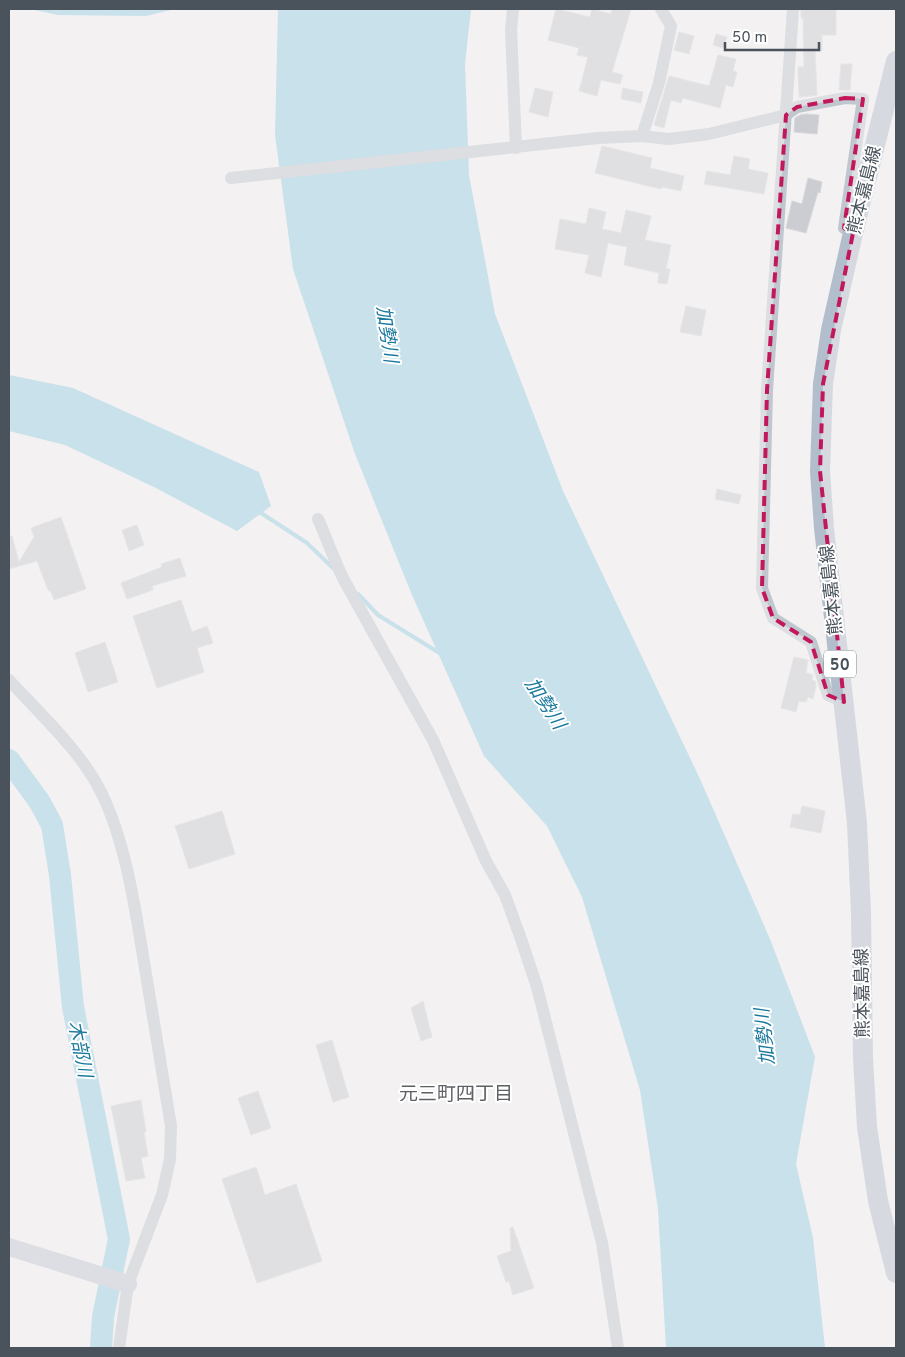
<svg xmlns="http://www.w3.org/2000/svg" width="905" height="1357" viewBox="0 0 905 1357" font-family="Overpass,'Noto Sans JP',sans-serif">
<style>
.water{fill:#96cee3}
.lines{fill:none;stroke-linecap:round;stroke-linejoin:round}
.stream{stroke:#96cee3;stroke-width:4}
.river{stroke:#96cee3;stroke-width:22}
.building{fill:#cbcdd2;stroke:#d5d7db}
.street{stroke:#c0c7ce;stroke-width:12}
.secondary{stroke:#c0c8d2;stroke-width:18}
.primary{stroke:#b3becc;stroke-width:20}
.marked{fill:none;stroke:#c2185b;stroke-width:4;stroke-dasharray:10 6;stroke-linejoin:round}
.labels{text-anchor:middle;stroke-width:4;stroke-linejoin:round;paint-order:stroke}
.shield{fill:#fff;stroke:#80868d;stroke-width:1}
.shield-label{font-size:16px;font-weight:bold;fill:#4a525c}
.street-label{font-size:18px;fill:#4a525c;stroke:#fff}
.water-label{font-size:19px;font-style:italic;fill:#1b799e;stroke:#fff}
.neighbourhood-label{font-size:19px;fill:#5e6065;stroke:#fff}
</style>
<rect width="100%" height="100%" fill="#f3f1f1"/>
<!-- water -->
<path class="water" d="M 30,9 L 175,9 L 146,16 L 58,15 Z
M 278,9 L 471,9 L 465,64 L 469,175 L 495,314 L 563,491 L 700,779 L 770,939 L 815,1057 L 796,1164 L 813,1238 L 825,1348 L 666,1348 L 658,1209 L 640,1090 L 582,897 L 547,826 L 484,756 L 412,595 L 355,454 L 293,269 L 275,135 Z
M 9,375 L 73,388 L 259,472 L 271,506 L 237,531 L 154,487 L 65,445 L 9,431 Z"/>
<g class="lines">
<!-- stream -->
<path class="stream" d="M 258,511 L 307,543 L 334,569
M 358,594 L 378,615 L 441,654"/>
<!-- river -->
<path class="river" d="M 9,760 L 39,801 L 52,825 L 60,875 L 73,1007 L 119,1239 L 103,1317 L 101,1348"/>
</g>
<!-- building -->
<path class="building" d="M 556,9 L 590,17 L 592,9 L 611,14 L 612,9 L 631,9 L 612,72 L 623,75 L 620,84 L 601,80 L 597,96 L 579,91 L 588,57 L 577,55 L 579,48 L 548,40 Z
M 801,9 L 836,9 L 836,35 L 822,35 L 822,51 L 815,51 L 817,95 L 811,96 L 799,97 L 798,67 L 804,67 L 803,18 L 801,18 Z
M 679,32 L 694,36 L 689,54 L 674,50 Z
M 716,34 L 727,37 L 723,48 L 713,45 Z
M 718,55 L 736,59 L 733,71 L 737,72 L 733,87 L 726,85 L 720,108 L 683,98 L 681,103 L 671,100 L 664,128 L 654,125 L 669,76 L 709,86 Z
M 841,64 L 852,64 L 850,90 L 839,90 Z
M 535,88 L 553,92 L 548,117 L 529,112 Z
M 623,88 L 643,92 L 641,103 L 621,99 Z
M 806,114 L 819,115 L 817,134 L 794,132 L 795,118 L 800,115 Z
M 602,146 L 652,158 L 650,168 L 684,176 L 681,191 L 662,187 L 661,189 L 595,173 Z
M 734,156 L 750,159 L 748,169 L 768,173 L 764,194 L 704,184 L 707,171 L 730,175 Z
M 808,178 L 822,182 L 820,193 L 818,192 L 806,233 L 786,228 L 792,201 L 802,204 Z
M 589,208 L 606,212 L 602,229 L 621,233 L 626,210 L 651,216 L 645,240 L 671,245 L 666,269 L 670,269 L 667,284 L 658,283 L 659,273 L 624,265 L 627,247 L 608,243 L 601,277 L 585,273 L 589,255 L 555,249 L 560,219 L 586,224 Z
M 686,306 L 706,310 L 701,336 L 680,332 Z
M 717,489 L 741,495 L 739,504 L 715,499 Z
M 61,517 L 86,589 L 54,600 L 51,592 L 48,590 L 37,561 L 9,569 L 9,536 L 12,536 L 19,562 L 34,537 L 31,528 Z
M 137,525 L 144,545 L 129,551 L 122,530 Z
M 180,558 L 186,576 L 152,586 L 153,590 L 127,599 L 121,583 L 162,567 L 161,564 Z
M 181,600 L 192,632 L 207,626 L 213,643 L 197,648 L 204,672 L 157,688 L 133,616 Z
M 105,642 L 118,682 L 88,692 L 75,653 Z
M 794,657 L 808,660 L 806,673 L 813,675 L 812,680 L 815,681 L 816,686 L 813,699 L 808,697 L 806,702 L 799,701 L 796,712 L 781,708 Z
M 802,806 L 825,811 L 821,833 L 790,827 L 793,814 L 800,815 Z
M 222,811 L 235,854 L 189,869 L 175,826 Z
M 423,1001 L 432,1037 L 421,1041 L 411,1008 Z
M 332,1040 L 349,1097 L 333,1102 L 316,1045 Z
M 258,1091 L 271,1128 L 251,1135 L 238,1098 Z
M 141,1100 L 146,1132 L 144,1132 L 148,1156 L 141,1158 L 145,1178 L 126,1181 L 111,1106 Z
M 256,1167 L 265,1195 L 296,1184 L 322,1261 L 257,1283 L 222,1179 Z
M 513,1227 L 534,1288 L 513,1295 L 509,1281 L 506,1282 L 497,1256 L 511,1251 L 510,1228 Z"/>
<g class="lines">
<!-- street -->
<path class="street" d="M 513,9 L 511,30 L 516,148
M 793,9 L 767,390 L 762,588 L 773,618 L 811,642 L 828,695 L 844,702
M 642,136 L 659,83 L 671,26 L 661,9
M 231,178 L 598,138 L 642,136 L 669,139 L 709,134 L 786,115 L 797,107 L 845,98 L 863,99 L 844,228 L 853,233
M 318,519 C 327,539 334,560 344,580 L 433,740 L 486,861 L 505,895 L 521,939 L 537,987 L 602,1243 L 618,1348
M 9,680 C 40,714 82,752 102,794 C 126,844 135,908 144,962 C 153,1017 162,1072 171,1126 L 170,1159 L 162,1195 L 128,1284 L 119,1348"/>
<!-- secondary -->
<path class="secondary" d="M 9,1247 L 128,1284"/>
<!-- primary -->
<path class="primary" d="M 896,61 L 853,233 L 831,330 L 823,384 L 820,471 L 824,528 L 857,823 L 861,914 L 863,1058 L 867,1127 L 878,1201 L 896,1273"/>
</g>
<!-- marked area -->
<path d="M0 0H905V1357H0ZM 845,98 L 863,99 L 844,228 L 853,233 L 823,384 L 820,471 L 844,702 L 828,695 L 811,642 L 773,618 L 762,588 L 767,390 L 786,115 L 797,107 Z" fill="#f3f1f1" fill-opacity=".55" fill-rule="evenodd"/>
<path class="marked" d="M 845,98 L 863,99 L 844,228 L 853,233 L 823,384 L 820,471 L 844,702 L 828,695 L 811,642 L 773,618 L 762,588 L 767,390 L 786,115 L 797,107 Z"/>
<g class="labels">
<!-- shield labels -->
<rect class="shield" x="824" y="650.5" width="32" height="27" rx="4"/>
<g class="shield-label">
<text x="840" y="670">50</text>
</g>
<!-- street labels -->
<g class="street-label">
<text transform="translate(864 190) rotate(-76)" y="6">熊本嘉島線</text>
<text transform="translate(831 590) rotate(-96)" y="6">熊本嘉島線</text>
<text transform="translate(862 993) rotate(-91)" y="6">熊本嘉島線</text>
</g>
<!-- water labels -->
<g class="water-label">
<text transform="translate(388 334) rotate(82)" y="7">加勢川</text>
<text transform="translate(546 703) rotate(57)" y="7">加勢川</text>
<text transform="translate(764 1037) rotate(-96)" y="7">加勢川</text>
<text transform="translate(81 1049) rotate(79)" y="7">木部川</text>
</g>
<!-- neighbourhood labels -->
<g class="neighbourhood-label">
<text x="456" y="1100">元三町四丁目</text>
</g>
</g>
<!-- border -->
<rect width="905" height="1357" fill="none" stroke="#4a525c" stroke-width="20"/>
<!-- scale -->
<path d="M725 42v8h94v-8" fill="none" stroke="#4a525c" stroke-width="2.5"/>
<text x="732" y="42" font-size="15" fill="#4a525c" stroke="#ffffff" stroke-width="4" paint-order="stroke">50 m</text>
</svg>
